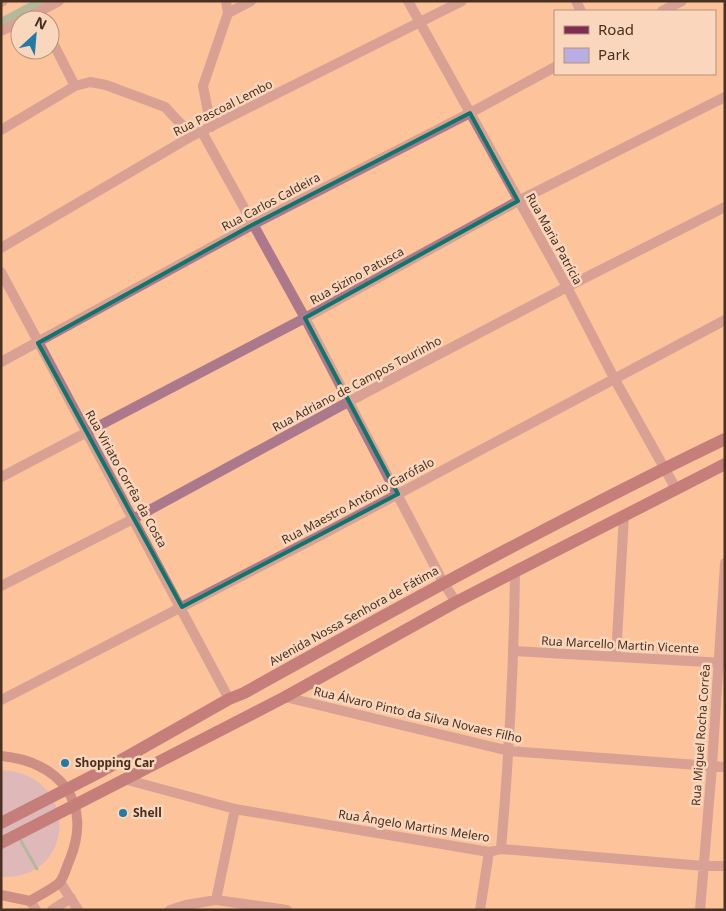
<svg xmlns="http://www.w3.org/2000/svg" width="726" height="911" viewBox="0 0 726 911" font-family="'Noto Sans',sans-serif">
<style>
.green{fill:#baade1}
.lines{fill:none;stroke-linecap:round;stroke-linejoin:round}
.stream{stroke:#5aad9a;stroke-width:3}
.canal{stroke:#5aad9a;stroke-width:11}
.minor{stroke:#ab798b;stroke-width:10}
.tertiary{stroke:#ab798b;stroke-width:10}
.secondary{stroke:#944e69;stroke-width:10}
.primary{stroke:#822b52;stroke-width:12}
.marked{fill:none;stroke:#0f766e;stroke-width:4;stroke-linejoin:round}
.poi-dot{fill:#217ba9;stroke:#fad6bd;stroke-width:2}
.labels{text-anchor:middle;stroke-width:5;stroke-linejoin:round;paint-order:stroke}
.street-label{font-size:12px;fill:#483120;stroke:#fad6bd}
.poi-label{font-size:12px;font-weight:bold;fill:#483120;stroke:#fad6bd;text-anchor:start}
</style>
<rect width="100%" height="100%" fill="#fdc39a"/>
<!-- green -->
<path class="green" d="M 1,770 C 82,774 76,881 1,877 Z"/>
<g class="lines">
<!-- stream -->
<path class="stream" d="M 21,841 L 37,869"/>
<!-- canal -->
<path class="canal" d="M 1,24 L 44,1"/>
<!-- minor -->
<path class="minor" d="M 408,1 L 567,287 L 614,378 L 676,489
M 576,1 L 581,11
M 1,2 L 3,1
M 662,11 L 682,1
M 228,13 L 251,1
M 23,20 L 59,1
M 1,31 L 20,22
M 50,37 L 75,86
M 211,127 L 203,86 L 228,13 L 226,1
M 1,130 L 75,86 L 90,82 L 106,85 L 165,107 L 192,136
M 202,132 L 305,318 L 443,582 L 456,602
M 1,248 L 192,136 L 462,1
M 1,272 L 229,699
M 1,362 L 252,225 L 470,113 L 555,67
M 1,477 L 305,318 L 518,201 L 725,97
M 1,586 L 133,519 L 348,402 L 567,287 L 725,207
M 514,651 L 724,663
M 616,657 L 624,515
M 285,697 L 509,751 L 725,767
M 1,700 L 323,534 L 725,320
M 124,779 L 235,809 L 489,852 L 501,849 L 704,866 L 725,866
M 501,849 C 509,756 514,664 515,571
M 216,900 L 235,809
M 170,910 L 186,905 L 216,900 L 287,910
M 480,910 L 489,852
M 700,910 L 712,766 L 725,563"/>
<!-- tertiary -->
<path class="tertiary" d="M 60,882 L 78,910
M 30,901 L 36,910
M 52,910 L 71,898"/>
<!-- secondary -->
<path class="secondary" d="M 1,756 C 59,761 93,802 70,859 C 67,865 64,878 59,883 C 51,890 39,895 30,901 L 1,895"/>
<!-- primary -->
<path class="primary" d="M 1,823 L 100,772 L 229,699 L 244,693 C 402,605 561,518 725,439
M 1,843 L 285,697 L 456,602 L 725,464"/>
</g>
<!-- marked area -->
<path d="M0 0H726V911H0ZM 470,113 L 518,201 L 305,318 L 398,494 L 182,607 L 38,343 L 252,225 Z" fill="#fdc39a" fill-opacity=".55" fill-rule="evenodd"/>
<path class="marked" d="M 470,113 L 518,201 L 305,318 L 398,494 L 182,607 L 38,343 L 252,225 Z"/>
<!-- markers -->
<g class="poi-dot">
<circle cx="65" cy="763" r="5"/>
<circle cx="123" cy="813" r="5"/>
</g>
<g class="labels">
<!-- street labels -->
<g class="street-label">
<text transform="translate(223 108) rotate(-27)" y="4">Rua Pascoal Lembo</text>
<text transform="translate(271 202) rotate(-28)" y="4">Rua Carlos Caldeira</text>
<text transform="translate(554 239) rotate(61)" y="4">Rua Maria Patrícia</text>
<text transform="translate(357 276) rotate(-29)" y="4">Rua Sizino Patusca</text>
<text transform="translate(357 384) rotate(-28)" y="4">Rua Adriano de Campos Tourinho</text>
<text transform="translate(126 479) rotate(61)" y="4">Rua Viriato Corrêa da Costa</text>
<text transform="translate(358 501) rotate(-28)" y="4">Rua Maestro Antônio Garófalo</text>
<text transform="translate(354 616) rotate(-29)" y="4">Avenida Nossa Senhora de Fátima</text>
<text transform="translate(620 645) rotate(3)" y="4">Rua Marcello Martin Vicente</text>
<text transform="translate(418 715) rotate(13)" y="4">Rua Álvaro Pinto da Silva Novaes Filho</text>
<text transform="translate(701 735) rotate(-86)" y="4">Rua Miguel Rocha Corrêa</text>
<text transform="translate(414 826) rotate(9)" y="4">Rua Ângelo Martins Melero</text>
</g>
<!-- poi labels -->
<g class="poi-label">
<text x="75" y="767">Shopping Car</text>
<text x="133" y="817">Shell</text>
</g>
</g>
<!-- border -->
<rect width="726" height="911" fill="none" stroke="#483120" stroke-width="5"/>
<!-- legend -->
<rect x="554" y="10" width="162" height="65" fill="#fad6bd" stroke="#b3947e"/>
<rect x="564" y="26" width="25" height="8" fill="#822b52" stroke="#b3947e"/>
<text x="598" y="35" font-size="15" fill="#483120">Road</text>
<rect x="564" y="48" width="25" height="15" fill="#baade1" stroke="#b3947e"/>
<text x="598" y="60" font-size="15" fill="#483120">Park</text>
<!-- north arrow -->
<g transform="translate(35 35) rotate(26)"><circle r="24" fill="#fad6bd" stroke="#b3947e"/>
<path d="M0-4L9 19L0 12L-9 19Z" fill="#217ba9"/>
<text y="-8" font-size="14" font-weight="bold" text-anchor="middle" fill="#483120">N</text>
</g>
</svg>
